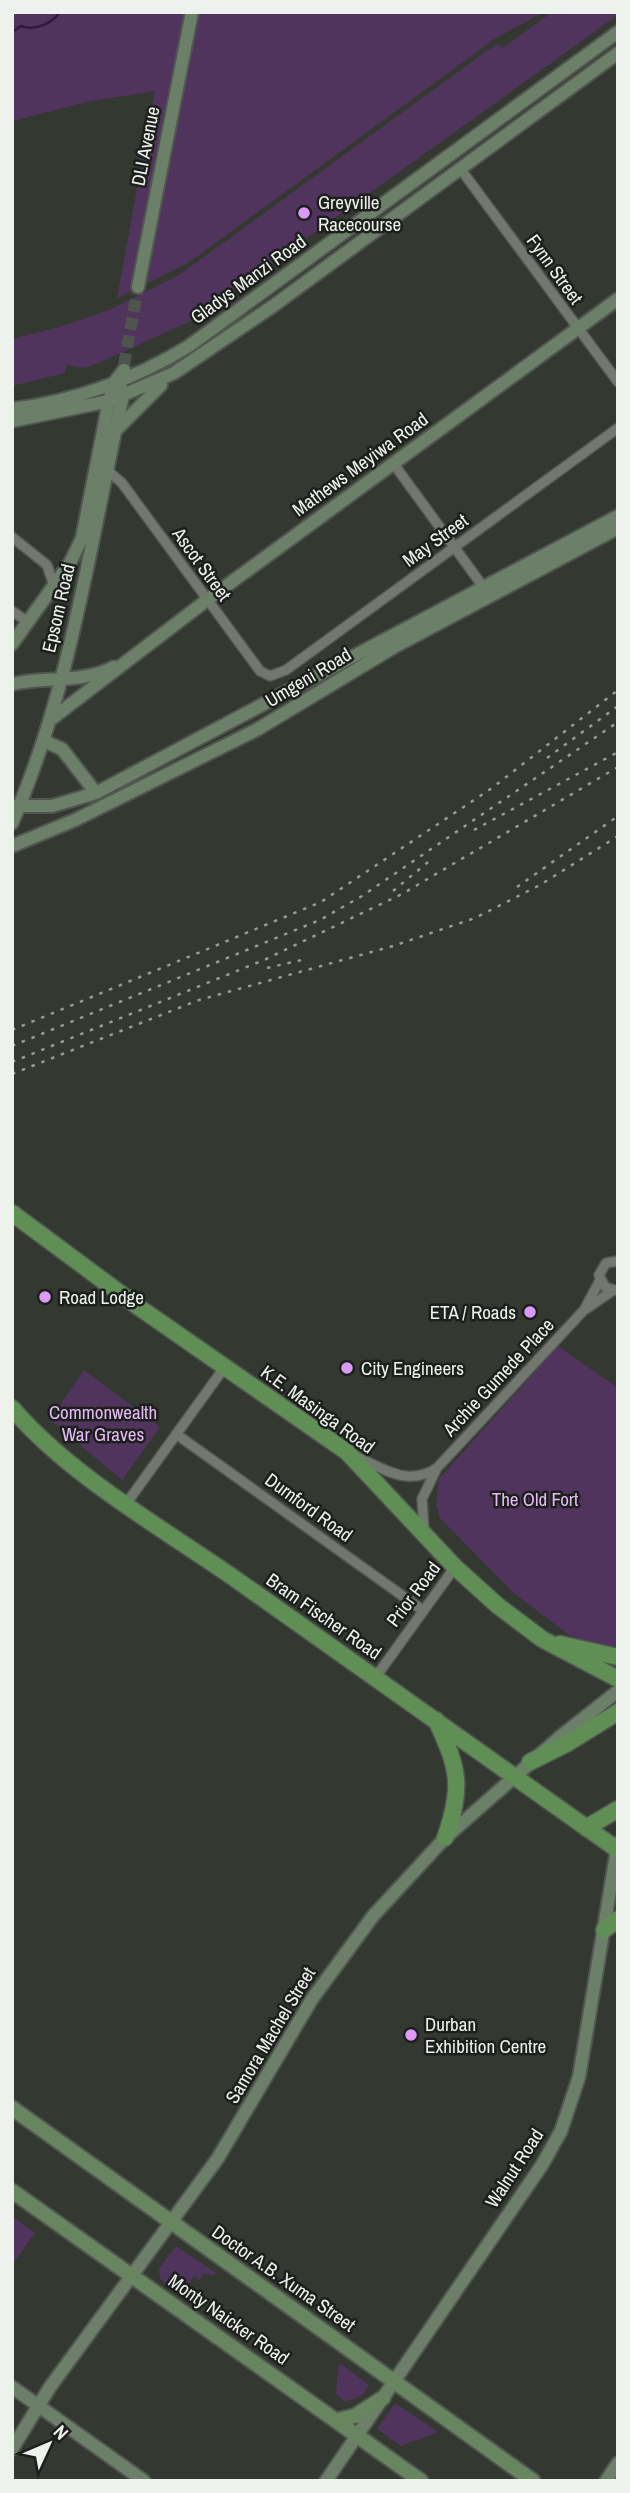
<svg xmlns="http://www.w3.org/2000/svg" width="630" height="2493" viewBox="0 0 630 2493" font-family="'Archivo Narrow',sans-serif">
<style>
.green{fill:#51345d}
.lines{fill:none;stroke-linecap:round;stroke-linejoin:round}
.stream{stroke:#371542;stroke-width:2.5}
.secondary-tunnel{stroke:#4f544d;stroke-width:12;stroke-dasharray:12 6;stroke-linecap:butt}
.street-casing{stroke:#515750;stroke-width:12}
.secondary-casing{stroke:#515750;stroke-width:16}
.primary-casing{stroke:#515750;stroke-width:18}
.highway-casing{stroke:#515750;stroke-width:19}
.street{stroke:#727870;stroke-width:9}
.secondary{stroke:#6c7f68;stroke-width:12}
.primary{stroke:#678660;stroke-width:14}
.highway{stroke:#5f8f55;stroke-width:16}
.rail{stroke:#979b95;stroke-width:2.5;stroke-dasharray:3.5 7;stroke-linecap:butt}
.poi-dot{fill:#dc99f5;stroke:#1c1f1c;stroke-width:2.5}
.labels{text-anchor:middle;stroke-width:5;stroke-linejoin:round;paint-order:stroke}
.street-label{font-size:19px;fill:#eef2ed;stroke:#1c1f1c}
.poi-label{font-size:19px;fill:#eef2ed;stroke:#1c1f1c;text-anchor:start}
.park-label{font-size:19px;fill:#e5baf6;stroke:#1c1f1c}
</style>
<rect width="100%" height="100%" fill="#333831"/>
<!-- green -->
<path class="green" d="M 12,12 L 544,12 L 496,38 L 188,263 L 117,298 L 155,91 L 91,101 L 12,121 Z
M 552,12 L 618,12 L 618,15 L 191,321 L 96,364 L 84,368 L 66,365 L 65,373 L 12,386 L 12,339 L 63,326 L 111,309 L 179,275 L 488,50 L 498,44 L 503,48 Z
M 558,1346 L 618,1388 L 616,1654 L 569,1635 L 515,1594 L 440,1518 L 436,1504 L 439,1479 Z
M 84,1370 L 160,1427 L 122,1480 L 50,1420 Z
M 12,2216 L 35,2233 L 12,2265 Z
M 176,2246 L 216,2273 L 214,2276 L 204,2273 L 199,2280 L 194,2276 L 189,2283 L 184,2279 L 170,2288 L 160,2278 L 159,2268 Z
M 341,2364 L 369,2385 L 362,2396 L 345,2402 L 336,2394 L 338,2367 Z
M 395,2403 L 438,2432 L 401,2446 L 377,2429 Z"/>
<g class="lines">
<!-- stream -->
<path class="stream" d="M 12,32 L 21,26 C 34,31 52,24 60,12"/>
<!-- secondary-tunnel -->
<path class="secondary-tunnel" d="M 124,365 L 138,287"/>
<!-- street casing -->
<g class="street-casing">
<path id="street" d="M 465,175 L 618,382
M 393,463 L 487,592
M 107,470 L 122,483 L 260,671 L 270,676 L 286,670 L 618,428
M 12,537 L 47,565 L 54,586
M 12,611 L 28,622
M 618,1261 L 606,1263 L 599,1275 L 605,1287 L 618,1291
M 586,1309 L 612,1291
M 176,1434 L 421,1609
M 356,1456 C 383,1469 408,1487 437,1468 L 584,1310 L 600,1280
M 126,1504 L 224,1368
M 424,1529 L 422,1499 L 436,1470
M 375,1678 L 455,1567"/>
</g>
<!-- secondary casing -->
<g class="secondary-casing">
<path id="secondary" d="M 138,287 L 192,12
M 12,409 C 75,401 135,379 189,346 L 618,32
M 12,421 L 109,401 L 174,373 L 273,306 L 618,53
M 117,429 L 161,385
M 12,644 L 70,563 L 82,538 L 109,401 L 114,383 L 124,370
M 12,684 C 47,676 81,684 114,667
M 50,720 L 207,600 L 618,299
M 44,741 L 62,749 L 96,793
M 12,806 L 52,806 L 96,793 L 618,516
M 12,823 C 72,686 91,536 124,391
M 12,846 L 75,820 L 258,729 L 394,647 L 618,528
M 12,2387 L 144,2481
M 12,2449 L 50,2387 L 218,2158 L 312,1999 L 373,1916 L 445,1838 L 561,1736 L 618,1691
M 326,2481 L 542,2165 L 561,2131 L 579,2077 L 618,1843
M 606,2481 L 618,2463"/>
</g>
<!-- primary casing -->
<g class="primary-casing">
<path id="primary" d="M 12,2108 L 533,2481
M 12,2191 L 421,2481
M 338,2420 L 355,2416 L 383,2398"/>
</g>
<!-- highway casing -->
<g class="highway-casing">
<path id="highway" d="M 12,1213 L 140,1308 L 347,1452 L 455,1567 L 497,1605 L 542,1639 L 618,1679
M 12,1408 C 68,1474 162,1528 234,1578 C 362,1668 490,1759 618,1850
M 560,1644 L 618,1657
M 436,1720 C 459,1769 463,1787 445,1838
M 530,1762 L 568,1743 L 618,1712
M 586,1828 L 618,1809
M 604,1930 L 618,1919"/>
</g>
<!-- street -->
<use href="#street" class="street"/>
<!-- secondary -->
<use href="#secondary" class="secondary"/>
<!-- primary -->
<use href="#primary" class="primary"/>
<!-- highway -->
<use href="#highway" class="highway"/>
<!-- rail -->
<path class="rail" d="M 547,758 L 618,706
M 474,830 L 618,752
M 517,887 L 618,816
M 393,891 L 433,858
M 267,968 L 306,959
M 12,1030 L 321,902 L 492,788 L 618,690
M 12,1046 L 320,920 L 362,896 L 618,722
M 12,1062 L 264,960 L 402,894 L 618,767
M 12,1074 L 199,1000 L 393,946 L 475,918 L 540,885 L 618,836"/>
</g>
<!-- markers -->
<g class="poi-dot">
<circle cx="304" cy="213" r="7"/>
<circle cx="45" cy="1297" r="7"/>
<circle cx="530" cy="1312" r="7"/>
<circle cx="347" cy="1368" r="7"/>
<circle cx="411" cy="2035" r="7"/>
</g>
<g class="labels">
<!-- street labels -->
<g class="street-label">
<text transform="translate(145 146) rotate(-79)" y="7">DLI Avenue</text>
<text transform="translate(555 269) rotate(54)" y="7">Fynn Street</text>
<text transform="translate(248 279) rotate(-36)" y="7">Gladys Manzi Road</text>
<text transform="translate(360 464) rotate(-36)" y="7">Mathews Meyiwa Road</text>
<text transform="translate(435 540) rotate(-36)" y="7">May Street</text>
<text transform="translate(202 564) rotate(54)" y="7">Ascot Street</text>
<text transform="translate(58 608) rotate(-77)" y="7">Epsom Road</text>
<text transform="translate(308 677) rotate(-31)" y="7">Umgeni Road</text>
<text transform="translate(498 1377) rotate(-47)" y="7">Archie Gumede Place</text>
<text transform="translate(318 1409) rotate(36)" y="7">K.E. Masinga Road</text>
<text transform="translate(309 1507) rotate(36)" y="7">Durnford Road</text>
<text transform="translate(413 1594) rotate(-53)" y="7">Prior Road</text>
<text transform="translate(324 1616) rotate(35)" y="7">Bram Fischer Road</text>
<text transform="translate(270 2035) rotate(-59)" y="7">Samora Machel Street</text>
<text transform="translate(514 2168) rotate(-57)" y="7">Walnut Road</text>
<text transform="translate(284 2278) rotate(35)" y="7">Doctor A.B. Xuma Street</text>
<text transform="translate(229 2319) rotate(35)" y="7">Monty Naicker Road</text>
</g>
<!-- poi labels -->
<g class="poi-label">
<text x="318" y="209">Greyville<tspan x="318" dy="22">Racecourse</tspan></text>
<text x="59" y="1304">Road Lodge</text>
<text x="516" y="1319" text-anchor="end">ETA / Roads</text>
<text x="361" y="1375">City Engineers</text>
<text x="425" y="2031">Durban<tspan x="425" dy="22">Exhibition Centre</tspan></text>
</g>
<!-- park labels -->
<g class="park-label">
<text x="103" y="1419">Commonwealth<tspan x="103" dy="22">War Graves</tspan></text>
<text x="535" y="1506">The Old Fort</text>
</g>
</g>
<!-- border -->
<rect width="630" height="2493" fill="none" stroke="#eef2ed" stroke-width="28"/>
<!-- north arrow -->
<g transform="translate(49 2444) rotate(46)" stroke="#1c1f1c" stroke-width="5" paint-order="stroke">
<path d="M0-5L12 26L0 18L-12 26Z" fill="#eef2ed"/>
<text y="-10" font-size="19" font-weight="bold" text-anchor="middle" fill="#eef2ed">N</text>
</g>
</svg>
